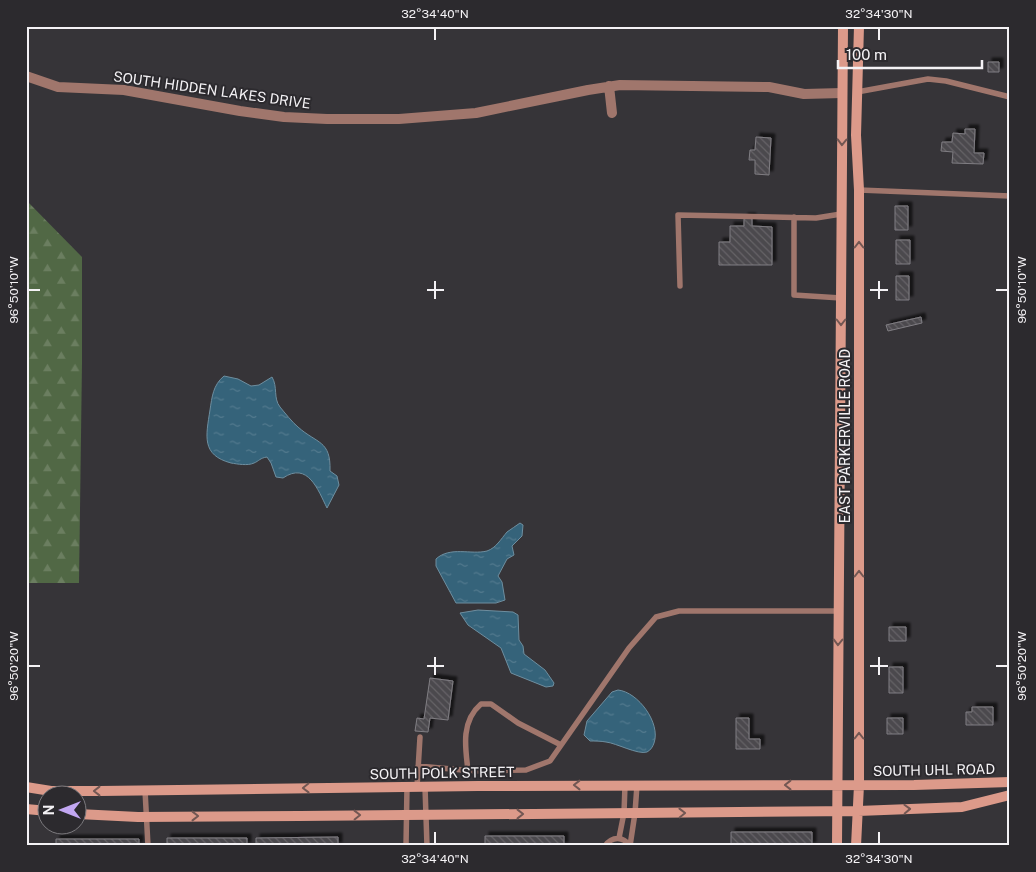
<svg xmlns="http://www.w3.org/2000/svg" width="1036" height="872" viewBox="0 0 1036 872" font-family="'Public Sans',sans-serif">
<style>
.forest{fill:url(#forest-firs)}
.water{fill:url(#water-ripples);stroke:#6e8e9f}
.building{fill:url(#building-back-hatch);stroke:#807e83;filter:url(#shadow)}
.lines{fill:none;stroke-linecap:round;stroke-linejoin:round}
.service{stroke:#a0766c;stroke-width:5.5}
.minor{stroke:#a0766c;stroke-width:10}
.secondary{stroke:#dc9a8a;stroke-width:10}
.oneway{stroke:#725753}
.ticks{fill:none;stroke:#f4f2f5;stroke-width:2}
.labels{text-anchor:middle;stroke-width:4;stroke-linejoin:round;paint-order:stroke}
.street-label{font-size:14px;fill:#f4f2f5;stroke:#2c2a2e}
.neatline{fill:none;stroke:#f4f2f5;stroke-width:2}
.ticks-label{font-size:12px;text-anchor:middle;fill:#f4f2f5}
</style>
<defs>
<pattern id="forest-firs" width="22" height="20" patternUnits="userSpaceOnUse" patternTransform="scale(1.25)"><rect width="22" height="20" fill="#516845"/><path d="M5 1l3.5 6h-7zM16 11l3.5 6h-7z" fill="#6b7e60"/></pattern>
<pattern id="water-ripples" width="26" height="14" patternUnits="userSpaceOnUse" patternTransform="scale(1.25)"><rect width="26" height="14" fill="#35637a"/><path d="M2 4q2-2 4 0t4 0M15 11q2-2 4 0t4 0" fill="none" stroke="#537a8e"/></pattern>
<pattern id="building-back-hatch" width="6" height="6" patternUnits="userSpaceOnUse" patternTransform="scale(1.25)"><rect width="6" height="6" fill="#4b484d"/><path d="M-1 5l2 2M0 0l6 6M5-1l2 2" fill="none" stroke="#666367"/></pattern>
<filter id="shadow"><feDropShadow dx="4" dy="-4" stdDeviation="1" flood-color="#0009"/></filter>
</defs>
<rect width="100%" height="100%" fill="#363438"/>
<!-- forest -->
<path class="forest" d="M 26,200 L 82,257 L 82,362 L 79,583 L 26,583 Z"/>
<!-- water -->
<path class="water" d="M 224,376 L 238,379 L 251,386 L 259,385 L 272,377 C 278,387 273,398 280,407 C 285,413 292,422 298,427 C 317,444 331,440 330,471 L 337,476 L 339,485 L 327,508 C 318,490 308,461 283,478 L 276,477 L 271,463 L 267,457 C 260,458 259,461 254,463 C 248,466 237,464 231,463 C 201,455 206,436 210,410 C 212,397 213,385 224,376 Z
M 520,523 L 523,525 L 522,536 L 512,546 L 514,555 L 507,559 L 498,576 L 502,582 L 505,600 L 496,603 L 456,603 L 436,566 L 436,559 C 450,546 471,555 487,551 C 496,548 501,539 507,532 C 511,529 516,526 520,523 Z
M 478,610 L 513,612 L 518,615 L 519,640 L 523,646 L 524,654 L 545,670 L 554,683 L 553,686 L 546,687 L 511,673 L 501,648 L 468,625 L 460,613 Z
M 618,690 C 638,692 661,723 654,743 C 653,746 651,750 647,752 C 638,755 616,743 606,742 C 601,741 595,741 590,741 L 584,735 L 587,721 L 612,692 Z"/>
<!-- building -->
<path class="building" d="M 988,62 L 999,62 L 999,72 L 988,72 Z
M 965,129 L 975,129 L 974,153 L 984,153 L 983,164 L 952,163 L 953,152 L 941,151 L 942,142 L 952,142 L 953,133 L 965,134 Z
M 756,137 L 771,138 L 769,175 L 755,174 L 755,160 L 749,160 L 750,150 L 755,150 Z
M 895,206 L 908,206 L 908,230 L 895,230 Z
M 744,217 L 752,217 L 752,226 L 772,227 L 772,265 L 719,265 L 719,242 L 730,242 L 730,226 L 744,226 Z
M 896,240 L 910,240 L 910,264 L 896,264 Z
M 896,276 L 909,276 L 909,300 L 896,300 Z
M 921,317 L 922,323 L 888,331 L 886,325 Z
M 889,627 L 906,627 L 906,641 L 889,641 Z
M 889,667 L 903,667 L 903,693 L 889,693 Z
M 430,678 L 453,681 L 448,720 L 430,718 L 428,732 L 415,731 L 417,718 L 424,719 Z
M 972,707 L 993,707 L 993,725 L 966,725 L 966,712 L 972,712 Z
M 736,718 L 749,718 L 749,739 L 760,739 L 760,749 L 736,749 Z
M 887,718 L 903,718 L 903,734 L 887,734 Z
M 731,832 L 812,832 L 812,846 L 731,846 Z
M 485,836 L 564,836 L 564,846 L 485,846 Z
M 338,837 L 338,846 L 256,846 L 256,838 Z
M 167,838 L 247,838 L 247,846 L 167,846 Z
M 56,839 L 139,839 L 139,846 L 56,846 Z"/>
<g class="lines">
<!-- service -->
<path class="service" d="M 857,92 L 928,79 L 946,81 L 1010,97
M 859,190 L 1010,196
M 794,217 L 794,295 L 841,298
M 680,286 L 678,215 L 816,218 L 841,214
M 418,766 L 474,771 L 526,770 L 550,761 L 629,648 L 656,617 L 679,611 L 839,611
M 468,770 C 465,747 461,721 481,704 L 491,704 L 518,723 L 561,745
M 417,787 L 420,737
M 425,787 L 427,846
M 145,790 L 148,846
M 619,838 L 624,813 L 625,785
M 406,846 L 407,787
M 605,846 C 612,836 623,836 630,846
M 630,846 L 635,813 L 637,785"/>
<!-- minor -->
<path class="minor" d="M 26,76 L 58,87 L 124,90 L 240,111 L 284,117 L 327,119 L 399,119 L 476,113 L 588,90 L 620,85 L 769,87 L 804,94 L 842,93
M 609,86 L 612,113"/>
<!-- secondary -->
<path class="secondary" d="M 26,787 L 51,791 L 100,791 L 478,786 L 914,785 L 1010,782
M 26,809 L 48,811
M 78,814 L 138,817 L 300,816 L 858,811 L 962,807 L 1010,795
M 837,846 L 843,26
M 856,846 L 859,785 L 859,190 L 856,135 L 859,26"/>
</g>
<!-- one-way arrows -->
<defs><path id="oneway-chevron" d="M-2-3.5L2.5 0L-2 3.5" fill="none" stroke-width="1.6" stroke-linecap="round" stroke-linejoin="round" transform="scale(1.25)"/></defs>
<g class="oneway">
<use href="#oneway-chevron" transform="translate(842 142) rotate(91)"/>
<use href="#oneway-chevron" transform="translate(859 245) rotate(-90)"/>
<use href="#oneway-chevron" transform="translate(841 322) rotate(90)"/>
<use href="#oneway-chevron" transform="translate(859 574) rotate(-90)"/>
<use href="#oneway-chevron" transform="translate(838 642) rotate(91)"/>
<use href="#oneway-chevron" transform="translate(859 736) rotate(-90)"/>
<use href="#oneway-chevron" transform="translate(577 785) rotate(180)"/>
<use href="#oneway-chevron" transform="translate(788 785) rotate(180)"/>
<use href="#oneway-chevron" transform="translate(306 788) rotate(179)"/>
<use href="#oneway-chevron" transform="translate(97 791) rotate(180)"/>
<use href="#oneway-chevron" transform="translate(907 809) rotate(-2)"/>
<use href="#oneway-chevron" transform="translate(682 813) rotate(-1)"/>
<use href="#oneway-chevron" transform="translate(520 814)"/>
<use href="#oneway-chevron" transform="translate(357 815) rotate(-1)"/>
<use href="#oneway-chevron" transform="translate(195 816)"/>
</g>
<!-- ticks -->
<path class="ticks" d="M 435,28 L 435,40M 879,28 L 879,40M 435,281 L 435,299M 879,281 L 879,299M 28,290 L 40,290M 427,290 L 444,290M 870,290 L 888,290M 996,290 L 1008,290M 435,657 L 435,675M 879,657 L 879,675M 28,666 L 40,666M 427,666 L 444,666M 870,666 L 888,666M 996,666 L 1008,666M 435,832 L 435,844M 879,832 L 879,844"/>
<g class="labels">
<!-- street labels -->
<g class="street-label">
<text transform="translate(212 90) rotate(8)" y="5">SOUTH HIDDEN LAKES DRIVE</text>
<text transform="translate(845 436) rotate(-90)" y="5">EAST PARKERVILLE ROAD</text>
<text transform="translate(934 770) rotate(-1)" y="5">SOUTH UHL ROAD</text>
<text transform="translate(442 773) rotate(-1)" y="5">SOUTH POLK STREET</text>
</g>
</g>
<!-- border -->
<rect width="1036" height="872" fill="none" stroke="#2c2a2e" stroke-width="55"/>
<!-- north arrow -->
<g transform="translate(62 810) rotate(270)"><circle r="24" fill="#2c2a2e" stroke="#7c7a7e"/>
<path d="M0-4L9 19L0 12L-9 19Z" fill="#c2a7f2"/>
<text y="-8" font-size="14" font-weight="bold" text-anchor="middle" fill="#f4f2f5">N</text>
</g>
<!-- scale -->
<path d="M838 60v8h144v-8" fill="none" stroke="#f4f2f5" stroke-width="2.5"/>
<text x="846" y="60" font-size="15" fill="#f4f2f5" stroke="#2c2a2e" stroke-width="4" paint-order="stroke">100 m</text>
<rect x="28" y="28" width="980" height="816" class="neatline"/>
<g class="ticks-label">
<text x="435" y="18">32°34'40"N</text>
<text x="879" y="18">32°34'30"N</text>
<text transform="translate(1022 290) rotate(-90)" y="4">96°50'10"W</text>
<text transform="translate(14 290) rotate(-90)" y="4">96°50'10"W</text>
<text transform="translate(1022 666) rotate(-90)" y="4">96°50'20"W</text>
<text transform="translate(14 666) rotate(-90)" y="4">96°50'20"W</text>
<text x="435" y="863">32°34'40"N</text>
<text x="879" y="863">32°34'30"N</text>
</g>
</svg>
